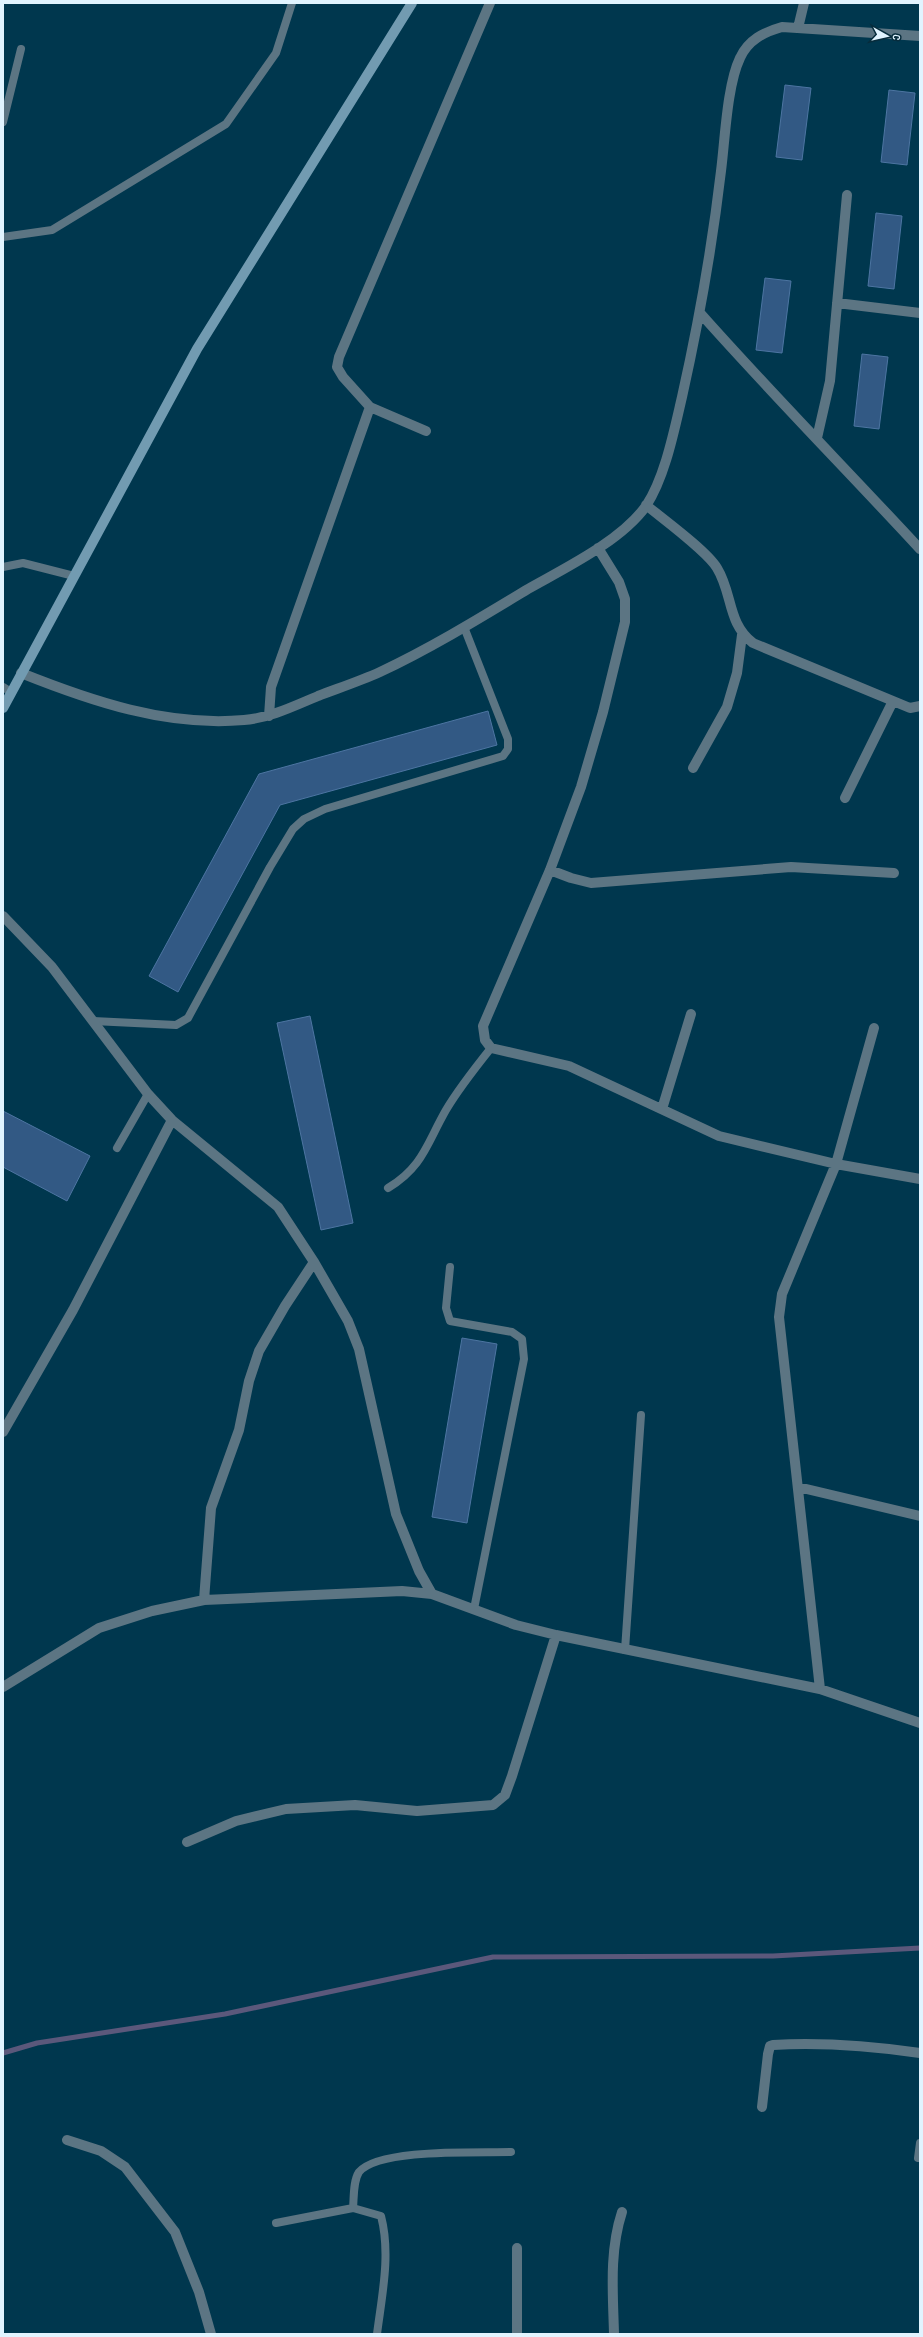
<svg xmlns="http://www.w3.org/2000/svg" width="923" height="2337" viewBox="0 0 923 2337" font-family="'Sofia Sans Condensed',sans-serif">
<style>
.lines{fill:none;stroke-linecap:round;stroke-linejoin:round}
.stream{stroke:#5b587b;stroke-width:5}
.building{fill:#325984;stroke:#4d75a2}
.service{stroke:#5c7583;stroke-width:8}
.minor{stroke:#5c7583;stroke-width:10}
.secondary{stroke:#729bb1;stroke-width:10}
</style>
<rect width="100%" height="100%" fill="#00374e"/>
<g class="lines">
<!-- stream -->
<path class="stream" d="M 3,2053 L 37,2043 L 225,2014 L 493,1957 L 773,1956 L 920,1948"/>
</g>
<!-- building -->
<path class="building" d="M 785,85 L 811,88 L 802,160 L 776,157 Z
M 889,90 L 915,93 L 907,165 L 881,162 Z
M 876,213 L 902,216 L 894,289 L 868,286 Z
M 765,278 L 791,281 L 782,353 L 756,350 Z
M 862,354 L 888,357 L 879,429 L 854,426 Z
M 488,711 L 497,745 L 280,805 L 178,992 L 149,976 L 259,774 Z
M 310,1016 L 353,1223 L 321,1230 L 277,1023 Z
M 3,1111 L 90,1156 L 67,1201 L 3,1167 Z
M 462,1338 L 497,1344 L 467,1523 L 432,1517 Z"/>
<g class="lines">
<!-- service -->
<path class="service" d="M 3,122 L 21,49
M 3,237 L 52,230 L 226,124 L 276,53 L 292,3
M 3,567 L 23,563 L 74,576
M 3,687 L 11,692
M 93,1021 L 176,1025 L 188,1018 L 270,867 L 293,829 L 304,819 L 325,809 L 503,756 L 508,749 L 508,739 L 464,627
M 117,1148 L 148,1094
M 388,1188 C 423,1167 427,1143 446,1110 C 459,1088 475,1068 491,1048
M 450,1267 L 446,1308 L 450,1321 L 512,1332 L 522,1339 L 524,1359 L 474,1609
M 625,1650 L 641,1415
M 918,2158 L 920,2143
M 353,2208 C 354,2198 353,2181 359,2172 C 379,2148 478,2153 511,2152
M 276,2223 L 353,2208 L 381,2216 C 391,2254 382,2295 377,2334"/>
<!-- minor -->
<path class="minor" d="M 798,28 L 804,3
M 837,303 L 920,313
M 701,314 C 772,394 847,470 920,549
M 426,431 L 370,407 L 343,377 L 337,367 L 339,357 L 490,3
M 817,438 L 830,381 L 847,195
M 646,505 C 663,519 707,551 717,568 C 733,594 727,623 753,643 L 910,708 L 920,706
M 598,548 L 619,582 L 625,599 L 625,622 L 603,712 L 581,787 L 550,870 L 483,1026 L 485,1040 L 491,1048 L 569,1066 L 719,1136 L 836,1164 L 920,1179
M 21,673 C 91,701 167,727 244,720 C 270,718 294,706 318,696 C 339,688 360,681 380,672 C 431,648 480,618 528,589 C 565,568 621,541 646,506 C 665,477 674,431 682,397 C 699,321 712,248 721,171 C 725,140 727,85 740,58 C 748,40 764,32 782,27 L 920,36
M 269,716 L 271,687 L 370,407
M 693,768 L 727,707 L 737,673 L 742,635
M 845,798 L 893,701
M 550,870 L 571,878 L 591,883 L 791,867 L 894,873
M 3,916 L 52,967 L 148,1094 L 172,1120 L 278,1207 L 314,1262 L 348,1321 L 359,1349 L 396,1514 L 419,1571 L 432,1594
M 662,1109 L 691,1014
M 3,1432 L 73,1310 L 172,1120
M 798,1487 L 920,1516
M 204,1600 L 211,1508 L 239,1430 L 249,1381 L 259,1351 L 285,1306 L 314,1262
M 3,1687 L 99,1628 L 152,1611 L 204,1600 L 402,1591 L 432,1594 L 516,1625 L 556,1635 L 820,1689 L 920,1723
M 820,1689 L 779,1317 L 782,1294 L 836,1164 L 874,1028
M 187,1842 L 236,1821 L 286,1809 L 355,1805 L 417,1811 L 493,1805 L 505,1795 L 512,1776 L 556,1635
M 762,2107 L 768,2054 L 770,2046 L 773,2045 C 823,2042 871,2046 920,2053
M 67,2140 L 101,2151 L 125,2167 L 175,2232 L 199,2292 L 211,2334
M 517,2334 L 517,2248
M 614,2334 C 613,2293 609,2252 622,2212"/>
<!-- secondary -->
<path class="secondary" d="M 3,708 L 197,349 L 412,3"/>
</g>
<!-- border -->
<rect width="923" height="2337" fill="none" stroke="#e1f4ff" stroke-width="8"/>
<!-- north arrow -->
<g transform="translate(887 36) rotate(98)" stroke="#072c3c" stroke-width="3" paint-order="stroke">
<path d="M0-3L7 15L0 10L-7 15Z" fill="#e1f4ff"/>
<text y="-6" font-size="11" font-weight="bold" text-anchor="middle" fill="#e1f4ff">С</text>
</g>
</svg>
